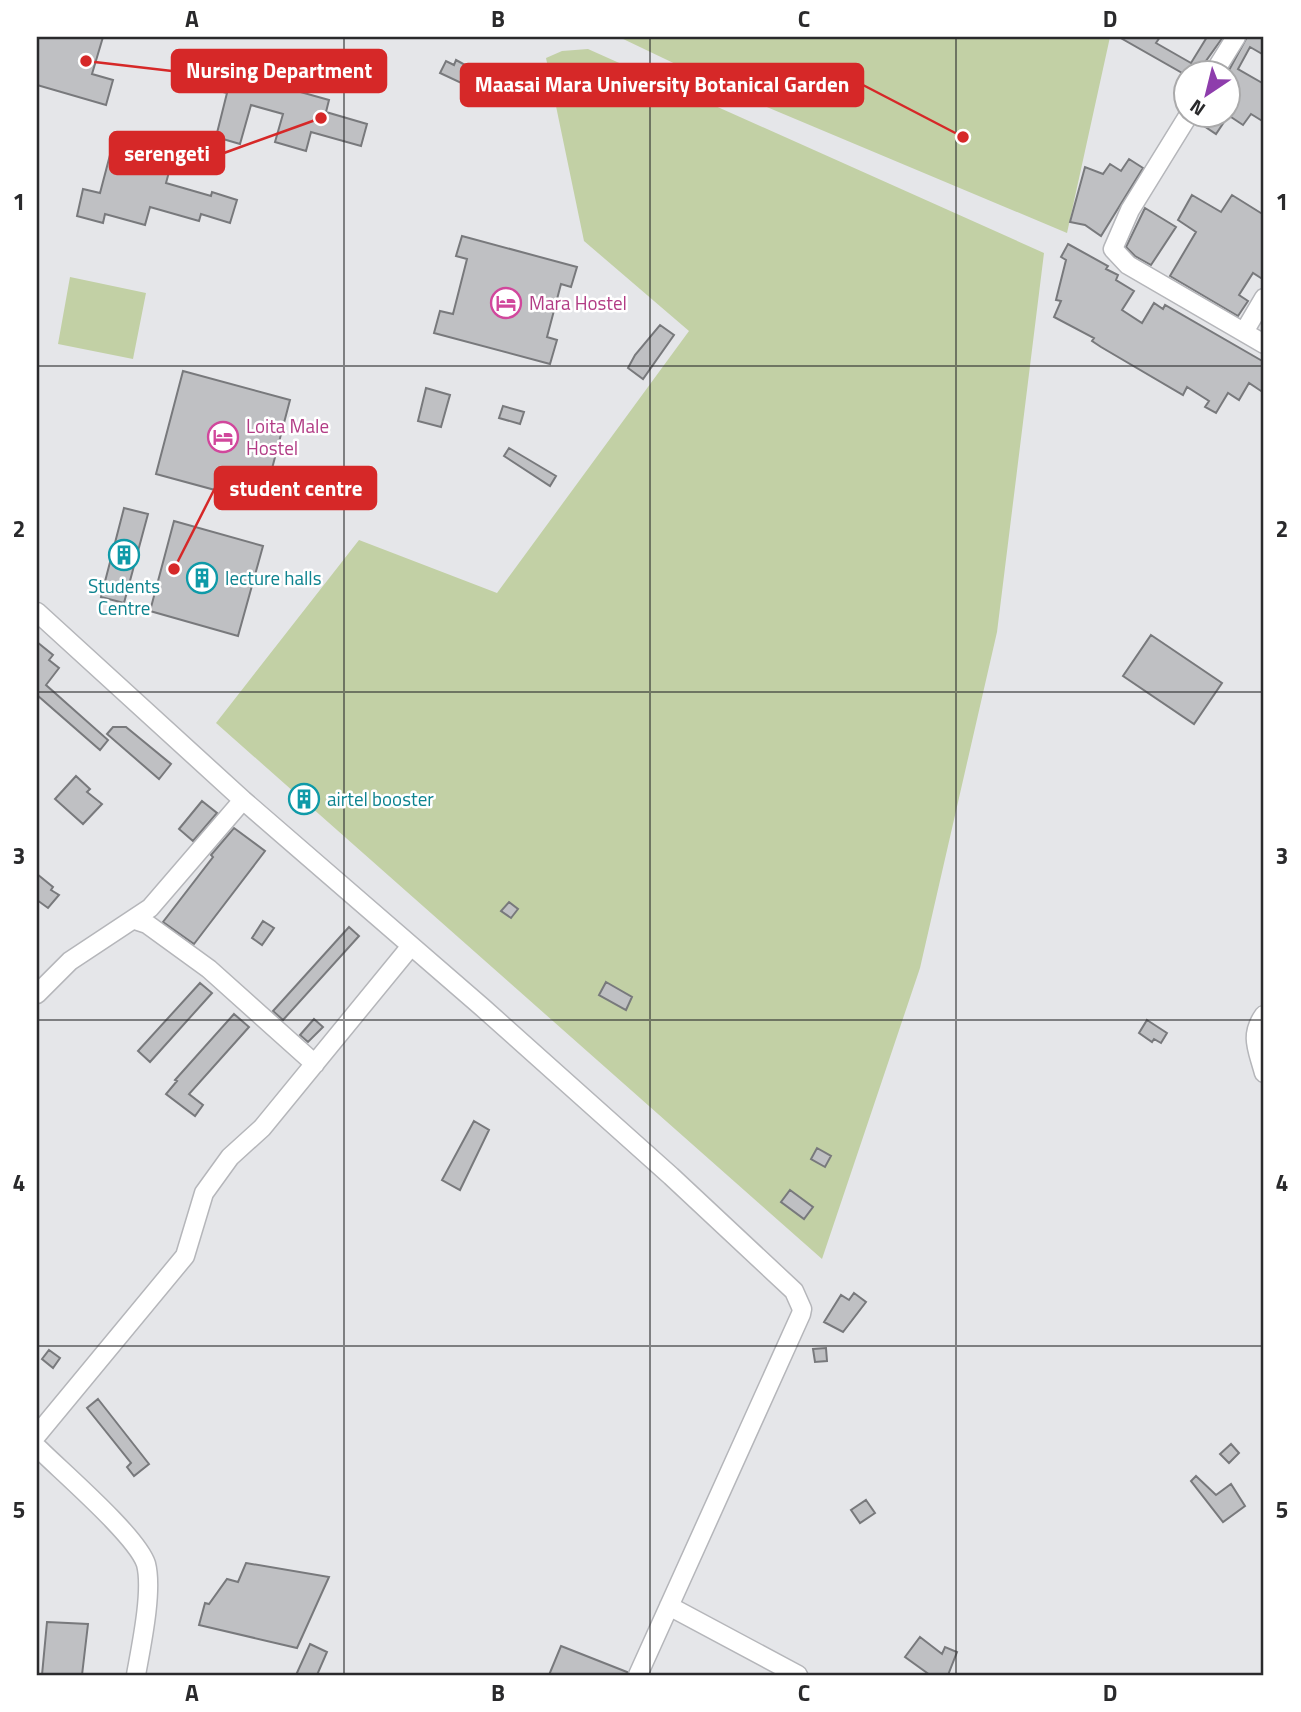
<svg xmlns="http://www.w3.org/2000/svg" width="1301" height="1712" viewBox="0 0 1301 1712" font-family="'Titillium Web',sans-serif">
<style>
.green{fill:#c2d0a5}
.building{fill:#bfc0c3;stroke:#78797c;stroke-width:2}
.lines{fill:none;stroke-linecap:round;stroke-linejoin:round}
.minor-casing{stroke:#b5b6ba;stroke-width:21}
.minor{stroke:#fff;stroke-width:18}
.grid{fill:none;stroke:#2a2a2c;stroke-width:2;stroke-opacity:0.55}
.labels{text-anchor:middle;stroke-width:5;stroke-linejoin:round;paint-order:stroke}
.hotel-label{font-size:19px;fill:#b23c85;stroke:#fff;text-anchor:start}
.culture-label{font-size:19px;fill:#0d838f;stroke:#fff;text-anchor:start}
.leader{fill:none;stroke:#d62828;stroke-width:2.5}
.callout-dot{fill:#d62828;stroke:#fff;stroke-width:2.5}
.callout{fill:#d62828;stroke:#d62828;stroke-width:2.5}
.callout-label{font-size:21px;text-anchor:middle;font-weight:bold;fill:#fff}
.neatline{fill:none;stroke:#2a2a2c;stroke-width:2.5}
.grid-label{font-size:23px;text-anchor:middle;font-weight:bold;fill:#2a2a2c}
</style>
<rect width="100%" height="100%" fill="#e5e6e9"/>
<!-- green -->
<path class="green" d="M 619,37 L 1110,37 L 1067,233 L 755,102 Z
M 588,49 L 1044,253 L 997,632 L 920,968 L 822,1259 L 216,723 L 359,540 L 497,593 L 689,331 L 584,241 L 546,58 L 562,51 Z
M 70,277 L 146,293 L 133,359 L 58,344 Z"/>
<!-- building -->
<path class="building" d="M 37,37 L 103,37 L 92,74 L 113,80 L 106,105 L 37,85 Z
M 1119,37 L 1160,37 L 1156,43 L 1191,63 L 1207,37 L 1223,37 L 1201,68 L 1203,69 L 1202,74 L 1184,74 Z
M 1247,37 L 1264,37 L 1264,55 L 1250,47 L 1238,69 L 1264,84 L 1264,122 L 1251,114 L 1243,125 L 1228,115 L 1228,72 Z
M 456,60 L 467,66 L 465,70 L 479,77 L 474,89 L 440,73 L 446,61 L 454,65 Z
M 221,65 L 248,72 L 247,77 L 329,100 L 326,112 L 367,124 L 361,146 L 311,132 L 306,151 L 275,142 L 283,114 L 251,105 L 240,144 L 216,137 L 227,93 L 215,90 Z
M 1199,116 L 1214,116 L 1224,122 L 1216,134 L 1198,122 Z
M 110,155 L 169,172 L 166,183 L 211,196 L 212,192 L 237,200 L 230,223 L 201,214 L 199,221 L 150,207 L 145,225 L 105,214 L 103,223 L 77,216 L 83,189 L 100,193 Z
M 1129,159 L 1143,168 L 1101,236 L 1085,225 L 1070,222 L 1085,167 L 1103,174 L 1110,164 L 1121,171 Z
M 1192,195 L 1221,212 L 1232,195 L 1264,215 L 1264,280 L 1253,273 L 1239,295 L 1248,301 L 1238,316 L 1170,276 L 1196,232 L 1178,220 Z
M 1145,208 L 1176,227 L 1151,265 L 1135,256 L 1126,247 Z
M 462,236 L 577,267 L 571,287 L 561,284 L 547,337 L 557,340 L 550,364 L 434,333 L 440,311 L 453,314 L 467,259 L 456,256 Z
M 1068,244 L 1108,266 L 1106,269 L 1118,275 L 1116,280 L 1134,291 L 1122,310 L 1142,323 L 1154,303 L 1163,309 L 1165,305 L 1264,362 L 1264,393 L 1249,383 L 1239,400 L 1228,393 L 1216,413 L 1205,407 L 1209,401 L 1187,387 L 1183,395 L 1101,347 L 1092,341 L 1094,338 L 1054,317 L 1061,301 L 1056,300 L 1066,260 L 1061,257 Z
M 660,325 L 674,335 L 643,379 L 628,368 L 635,355 Z
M 183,371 L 290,400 L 263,503 L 156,474 Z
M 426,388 L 450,395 L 441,427 L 418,421 Z
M 503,406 L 524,412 L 520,424 L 499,418 Z
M 509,448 L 556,476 L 550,486 L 504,456 Z
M 124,508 L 148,514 L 124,603 L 101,597 Z
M 174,521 L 263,546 L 238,636 L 150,611 Z
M 1151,635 L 1222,683 L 1194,724 L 1123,676 Z
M 37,642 L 53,655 L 49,660 L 59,668 L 46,685 L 108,740 L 100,750 L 37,695 Z
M 113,727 L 126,727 L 171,764 L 159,779 L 107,734 Z
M 76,776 L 90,789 L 87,792 L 102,804 L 83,824 L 55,799 Z
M 303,787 L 316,798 L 305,811 L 292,799 Z
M 202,801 L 217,813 L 193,841 L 179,829 Z
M 234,828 L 265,851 L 194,944 L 163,922 L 213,857 L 211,855 Z
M 37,874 L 53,887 L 51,890 L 59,895 L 48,908 L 37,900 Z
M 509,902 L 518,909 L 511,918 L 501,911 Z
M 263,921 L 274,928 L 262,945 L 252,938 Z
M 349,927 L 359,936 L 283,1020 L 273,1011 Z
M 606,982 L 632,997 L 626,1010 L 599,995 Z
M 200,983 L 212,993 L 150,1062 L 138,1051 Z
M 234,1014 L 249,1027 L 189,1094 L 203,1105 L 195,1116 L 166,1094 L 177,1081 L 175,1080 Z
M 314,1019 L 323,1027 L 308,1042 L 300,1035 Z
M 1147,1020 L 1167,1033 L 1161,1043 L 1154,1039 L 1152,1042 L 1139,1033 Z
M 474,1121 L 489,1130 L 460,1190 L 442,1180 Z
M 817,1148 L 831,1156 L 825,1167 L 811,1159 Z
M 790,1190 L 813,1207 L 804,1219 L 781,1202 Z
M 854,1293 L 866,1302 L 843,1332 L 824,1322 L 841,1295 L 849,1300 Z
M 826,1348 L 827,1361 L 815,1362 L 813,1349 Z
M 49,1350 L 60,1358 L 53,1368 L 42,1359 Z
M 98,1399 L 149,1464 L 134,1476 L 127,1467 L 131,1463 L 87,1408 Z
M 1231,1444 L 1239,1453 L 1229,1463 L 1220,1454 Z
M 1196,1476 L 1216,1495 L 1231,1484 L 1245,1506 L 1223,1522 L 1191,1481 Z
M 866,1500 L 875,1513 L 860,1523 L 851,1510 Z
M 246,1563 L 329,1577 L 297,1648 L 199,1625 L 205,1603 L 209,1604 L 227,1579 L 238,1582 Z
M 47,1622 L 88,1624 L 82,1675 L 42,1675 Z
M 920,1637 L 942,1654 L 945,1647 L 957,1652 L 948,1675 L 930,1675 L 905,1657 Z
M 310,1644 L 327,1652 L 317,1675 L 296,1675 Z
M 561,1646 L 627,1672 L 627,1675 L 549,1675 Z"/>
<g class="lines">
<!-- minor casing -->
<g class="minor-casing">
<path id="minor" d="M 1213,74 L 1236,37
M 1188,116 L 1130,210 L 1113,249 L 1128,265 L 1264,344
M 1244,332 L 1264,298
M 37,612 L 243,800 L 482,1007 L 671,1176 L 794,1291 L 802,1309 L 801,1314 L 638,1675
M 135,920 L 147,924 L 209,969 L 315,1064
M 37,994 L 70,961 L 150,908 L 243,800
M 1264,1015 C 1249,1036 1258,1050 1264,1073
M 37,1435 L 185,1256 L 204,1193 L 230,1157 L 262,1128 L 411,946
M 37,1447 C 61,1471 137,1536 146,1564 C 153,1591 141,1647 136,1675
M 669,1606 L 798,1675"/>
</g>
<!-- minor -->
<use href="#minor" class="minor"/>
</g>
<!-- grid -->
<path class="grid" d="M 344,37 L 344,1675M 650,37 L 650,1675M 956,37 L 956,1675M 37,366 L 1264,366M 37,692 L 1264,692M 37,1020 L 1264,1020M 37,1346 L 1264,1346"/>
<!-- icons -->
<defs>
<g id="hotel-ring" transform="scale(1.575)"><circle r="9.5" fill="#fff" stroke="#d1479c" stroke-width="1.5"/><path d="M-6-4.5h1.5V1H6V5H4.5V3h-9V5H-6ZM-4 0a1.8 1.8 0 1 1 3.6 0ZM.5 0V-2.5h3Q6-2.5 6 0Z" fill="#d1479c"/></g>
<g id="building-ring" transform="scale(1.575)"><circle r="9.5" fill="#fff" stroke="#0f9aa8" stroke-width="1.5"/><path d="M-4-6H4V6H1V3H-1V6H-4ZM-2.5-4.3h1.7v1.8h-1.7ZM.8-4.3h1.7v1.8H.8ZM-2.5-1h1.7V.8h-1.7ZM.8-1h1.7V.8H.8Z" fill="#0f9aa8"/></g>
</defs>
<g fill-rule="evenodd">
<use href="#hotel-ring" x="506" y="303"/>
<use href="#hotel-ring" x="223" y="437"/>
<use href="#building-ring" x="124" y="555"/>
<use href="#building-ring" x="202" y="578"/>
<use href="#building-ring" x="304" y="799"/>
</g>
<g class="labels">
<!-- hotel labels -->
<g class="hotel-label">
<text x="529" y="310">Mara Hostel</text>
<text x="246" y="433">Loita Male<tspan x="246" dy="22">Hostel</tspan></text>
</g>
<!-- culture labels -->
<g class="culture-label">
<text x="225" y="585">lecture halls</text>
<text x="124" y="593" text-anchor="middle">Students<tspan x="124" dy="22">Centre</tspan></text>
<text x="327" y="806">airtel booster</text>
</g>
</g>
<!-- callouts -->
<path class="leader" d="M86 61L172 71M963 137L863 85M321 118L224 153M174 569L215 488"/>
<g class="callout-dot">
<circle cx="86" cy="61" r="7"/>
<circle cx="963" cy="137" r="7"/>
<circle cx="321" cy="118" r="7"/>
<circle cx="174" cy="569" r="7"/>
</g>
<g class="callout">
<rect x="172" y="50" width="214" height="42" rx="7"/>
<rect x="461" y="64" width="402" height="42" rx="7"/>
<rect x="110" y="132" width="114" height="42" rx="7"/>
<rect x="215" y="467" width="161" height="42" rx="7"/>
</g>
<g class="callout-label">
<text x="279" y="78">Nursing Department</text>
<text x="662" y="92">Maasai Mara University Botanical Garden</text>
<text x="167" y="161">serengeti</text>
<text x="296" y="496">student centre</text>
</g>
<!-- border -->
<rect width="1301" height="1712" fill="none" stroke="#ffffff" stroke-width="77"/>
<!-- north arrow -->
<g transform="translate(1207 94) rotate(215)"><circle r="33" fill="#ffffff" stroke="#aaaaab" stroke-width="2"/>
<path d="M0-5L12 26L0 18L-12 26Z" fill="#8e3dac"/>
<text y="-10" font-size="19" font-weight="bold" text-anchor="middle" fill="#2a2a2c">N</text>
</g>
<rect x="38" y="38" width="1224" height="1636" class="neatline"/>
<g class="grid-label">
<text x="192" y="27">A</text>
<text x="498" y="27">B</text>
<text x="804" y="27">C</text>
<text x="1110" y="27">D</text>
<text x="19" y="210">1</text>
<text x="1282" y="210">1</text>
<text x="19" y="537">2</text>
<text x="1282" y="537">2</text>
<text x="19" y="864">3</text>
<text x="1282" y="864">3</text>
<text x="19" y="1191">4</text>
<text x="1282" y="1191">4</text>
<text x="19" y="1518">5</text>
<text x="1282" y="1518">5</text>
<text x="192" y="1701">A</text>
<text x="498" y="1701">B</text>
<text x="804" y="1701">C</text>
<text x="1110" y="1701">D</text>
</g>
</svg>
